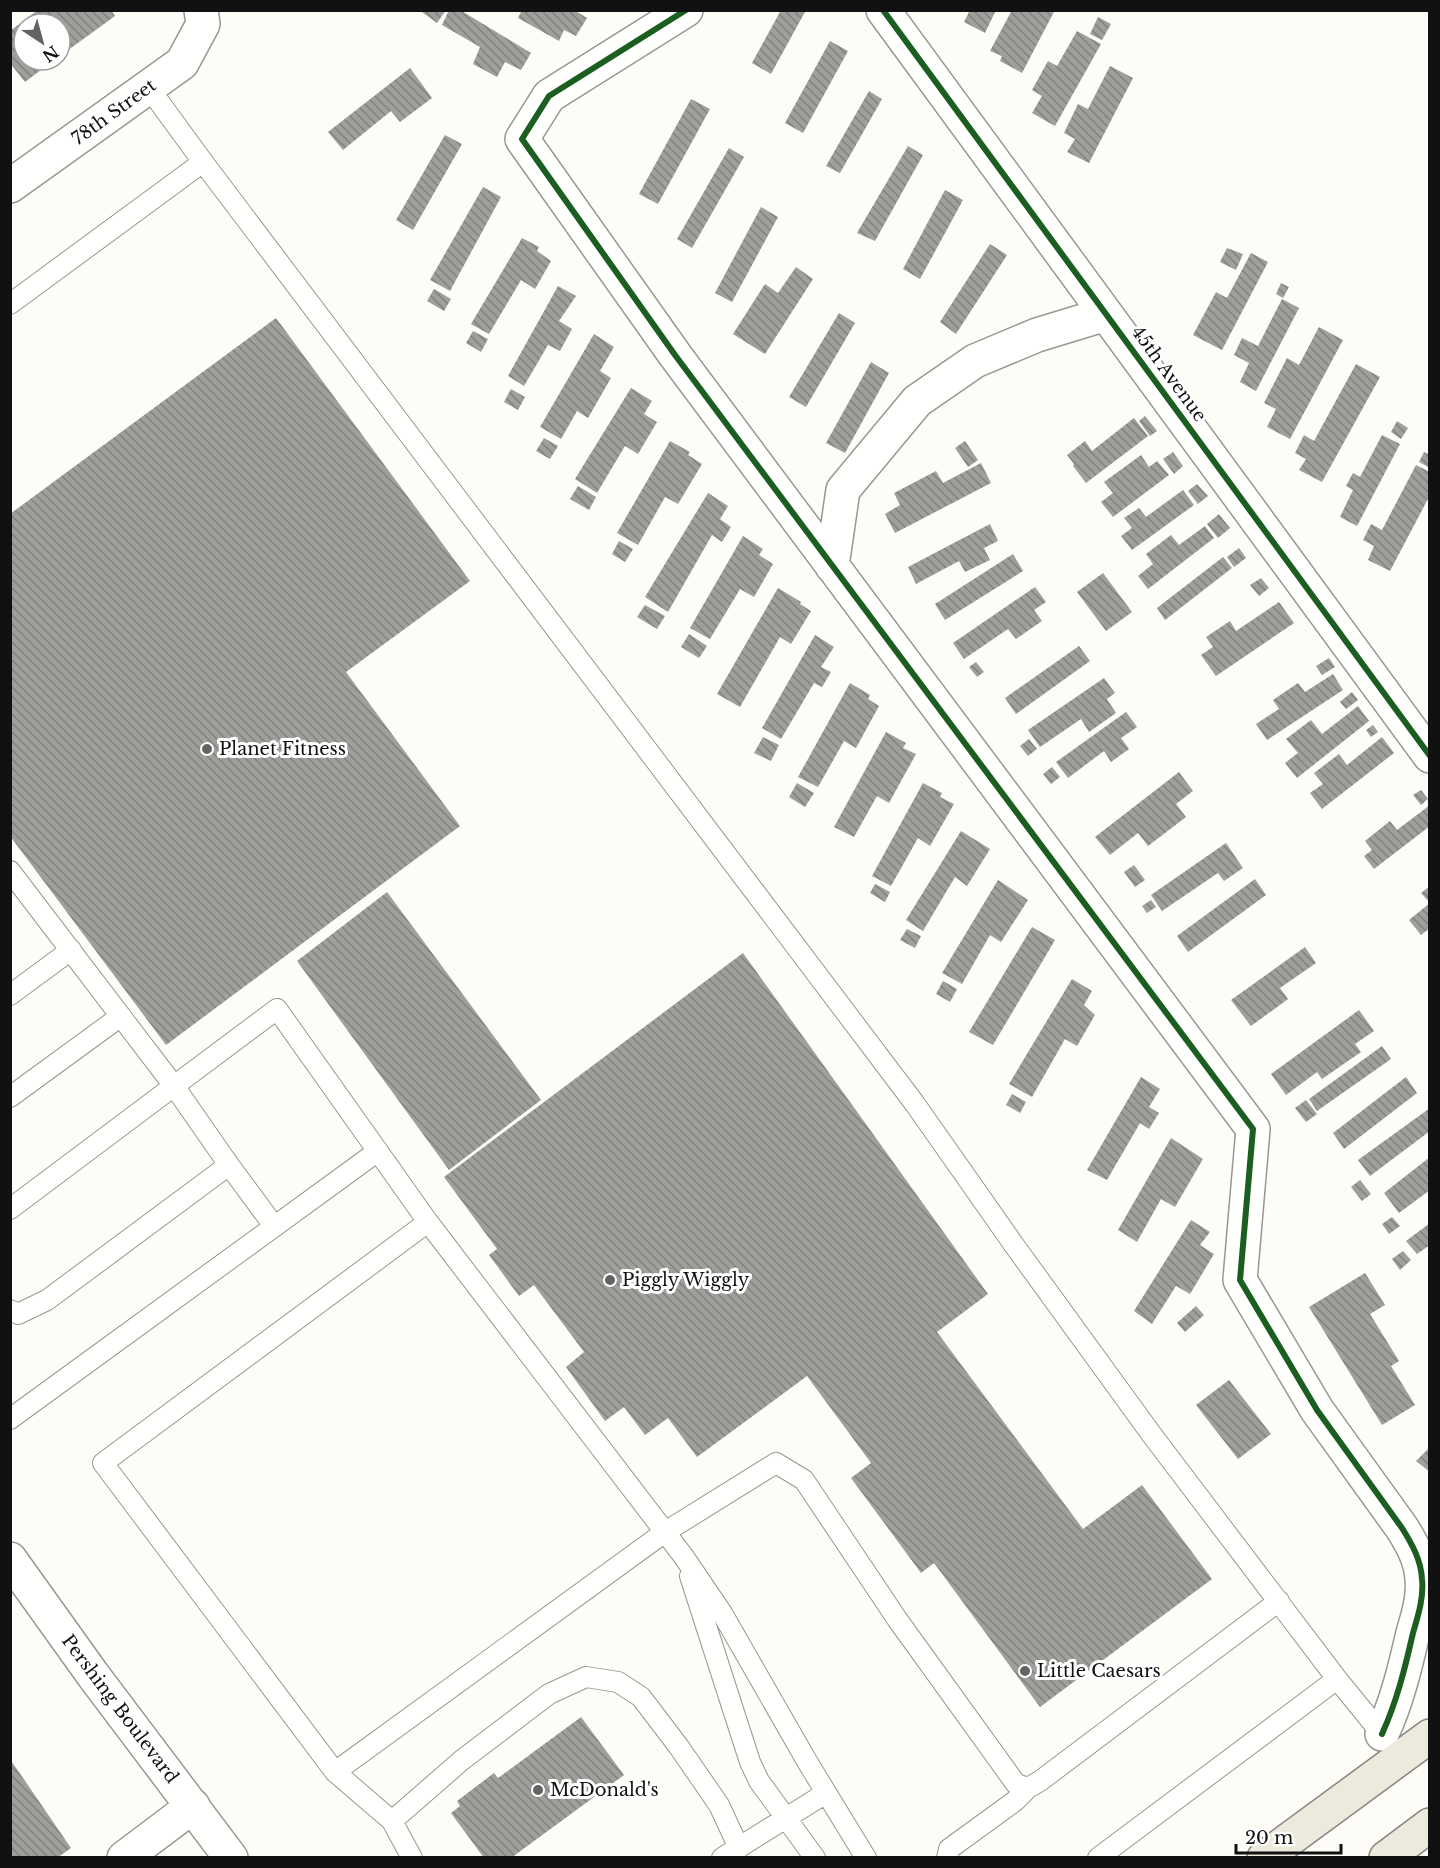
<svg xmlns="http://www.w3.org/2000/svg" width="1440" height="1868" viewBox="0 0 1440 1868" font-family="'Libre Baskerville',serif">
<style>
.building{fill:url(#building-back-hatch)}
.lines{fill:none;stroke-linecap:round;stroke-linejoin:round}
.service-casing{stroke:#979795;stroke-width:22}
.minor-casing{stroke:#979795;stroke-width:36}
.tertiary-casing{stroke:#979795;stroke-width:36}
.primary-casing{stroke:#858482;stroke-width:36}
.service{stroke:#fffffe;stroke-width:20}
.minor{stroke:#fffffe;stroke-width:33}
.tertiary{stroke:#fffffe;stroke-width:33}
.primary{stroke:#ede9dc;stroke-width:33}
.cycleway-casing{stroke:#fff;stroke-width:10}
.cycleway{stroke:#1b5e20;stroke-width:6}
.poi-dot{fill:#646362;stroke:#fff;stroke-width:2}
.labels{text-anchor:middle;stroke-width:6;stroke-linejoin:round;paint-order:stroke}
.street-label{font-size:18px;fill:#111;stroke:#fff}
.poi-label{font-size:18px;fill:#111;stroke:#fff;text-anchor:start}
</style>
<defs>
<pattern id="building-back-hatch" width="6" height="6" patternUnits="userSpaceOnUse" patternTransform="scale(1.5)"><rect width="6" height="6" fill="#a19f9c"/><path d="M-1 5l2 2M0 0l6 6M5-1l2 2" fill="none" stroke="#82807e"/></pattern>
</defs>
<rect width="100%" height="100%" fill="#fdfcf7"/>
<!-- building -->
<path class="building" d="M 38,10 L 111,10 L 115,16 L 60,56 L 60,24 L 24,24 L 24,60 L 54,60 L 25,82 L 10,63 L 10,31 Z
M 423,10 L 446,10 L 437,23 L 422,12 Z
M 449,10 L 460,10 L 531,53 L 521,70 L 505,62 L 497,77 L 473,64 L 480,47 L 442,25 Z
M 522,10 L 574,10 L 587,18 L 576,36 L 564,30 L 559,41 L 518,18 Z
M 781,10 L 806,10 L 771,74 L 752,63 Z
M 970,10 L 996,10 L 985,33 L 964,22 Z
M 1012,10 L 1055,10 L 1022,73 L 1000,61 L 1002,56 L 990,51 Z
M 1098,17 L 1111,24 L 1102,40 L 1090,34 Z
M 1077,31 L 1101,44 L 1055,126 L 1032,113 L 1042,96 L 1032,90 L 1048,61 L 1057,66 Z
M 830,41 L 848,51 L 803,133 L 785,123 Z
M 1110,66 L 1133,78 L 1089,163 L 1067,152 L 1075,139 L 1064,133 L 1078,104 L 1088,109 Z
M 410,68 L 432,98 L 400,122 L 391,111 L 343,150 L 328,132 Z
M 869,91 L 882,99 L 840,173 L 826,166 Z
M 691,99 L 710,109 L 658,204 L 639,194 Z
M 445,135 L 462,144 L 413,230 L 396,220 Z
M 908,146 L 923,155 L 875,241 L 857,233 Z
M 729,148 L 744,157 L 692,248 L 677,239 Z
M 483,187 L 501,197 L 450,291 L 430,280 Z
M 945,190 L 963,200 L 920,279 L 903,269 Z
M 761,207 L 778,217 L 732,302 L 715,293 Z
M 522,238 L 539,247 L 537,251 L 551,261 L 535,289 L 521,280 L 489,334 L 471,324 Z
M 990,244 L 1007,255 L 956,334 L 940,322 Z
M 1227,248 L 1243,254 L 1236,270 L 1220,262 Z
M 1251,253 L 1268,262 L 1222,350 L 1193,335 L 1216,292 L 1227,298 Z
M 796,267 L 813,279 L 765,354 L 733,334 L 765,284 L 778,293 Z
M 1281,283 L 1289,287 L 1283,298 L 1276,294 Z
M 558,286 L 576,296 L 559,321 L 572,329 L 560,351 L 548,345 L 524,386 L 508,376 Z
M 434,289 L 451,299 L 444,311 L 427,301 Z
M 1282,299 L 1299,308 L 1256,391 L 1240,382 L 1249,363 L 1234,355 L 1242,338 L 1258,346 Z
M 839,313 L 855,323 L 806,407 L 789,397 Z
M 276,318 L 470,581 L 346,672 L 460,826 L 166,1045 L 10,836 L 10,514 Z
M 1319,327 L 1343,340 L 1290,439 L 1267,427 L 1276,409 L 1264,403 L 1287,358 L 1299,365 Z
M 473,331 L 488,339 L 481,352 L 466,343 Z
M 594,334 L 614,347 L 600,371 L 611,378 L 588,418 L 577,411 L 561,439 L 540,427 Z
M 871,362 L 889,373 L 845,453 L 826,443 Z
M 1356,364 L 1380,377 L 1322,482 L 1299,470 L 1306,459 L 1295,453 L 1304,435 L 1314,441 Z
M 631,388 L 652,401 L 644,414 L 657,422 L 638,454 L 625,446 L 597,493 L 575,479 Z
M 511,389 L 525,397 L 518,410 L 504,402 Z
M 1145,416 L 1157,431 L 1150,436 L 1139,421 Z
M 1134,418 L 1148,436 L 1086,483 L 1073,466 L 1074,464 L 1067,455 L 1085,441 L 1092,451 Z
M 1397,421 L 1408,428 L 1401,439 L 1391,432 Z
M 1382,435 L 1400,444 L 1357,526 L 1340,517 L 1353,490 L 1346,486 L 1353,473 L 1360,477 Z
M 544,438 L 558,446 L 550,459 L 536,451 Z
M 670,441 L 690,452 L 688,455 L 702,464 L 678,504 L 665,497 L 638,545 L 617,533 Z
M 965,441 L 978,460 L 968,467 L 955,448 Z
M 1173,452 L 1183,466 L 1174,474 L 1163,459 Z
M 1424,452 L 1430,455 L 1430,468 L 1419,462 Z
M 1141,455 L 1149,467 L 1157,461 L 1169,475 L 1113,517 L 1101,502 L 1113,493 L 1104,482 Z
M 981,463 L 991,483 L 895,533 L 885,514 L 900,505 L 894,493 L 936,471 L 943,483 Z
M 1416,465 L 1430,472 L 1430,495 L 1390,571 L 1368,560 L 1374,546 L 1363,540 L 1371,524 L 1382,530 Z
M 1197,484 L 1208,496 L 1198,504 L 1188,491 Z
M 578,486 L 596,497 L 589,510 L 570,499 Z
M 1183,490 L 1194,505 L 1132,550 L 1121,536 L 1132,528 L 1124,518 L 1139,508 L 1146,517 Z
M 708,493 L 728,506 L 720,519 L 731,527 L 722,542 L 712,535 L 668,612 L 645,597 Z
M 1219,514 L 1230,528 L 1218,538 L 1207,524 Z
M 990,524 L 998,541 L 984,548 L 990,560 L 965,572 L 959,561 L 916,584 L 908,567 Z
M 1205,526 L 1214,538 L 1148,589 L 1138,576 L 1153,564 L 1146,554 L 1171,535 L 1179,545 Z
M 743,536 L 763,549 L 759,555 L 773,564 L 754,597 L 740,589 L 710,639 L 690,628 Z
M 619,541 L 633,549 L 625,562 L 612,554 Z
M 1239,548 L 1246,558 L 1234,567 L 1227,557 Z
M 1013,554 L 1023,571 L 945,620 L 935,604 Z
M 1223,557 L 1232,568 L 1165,620 L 1157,608 Z
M 1103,573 L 1132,612 L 1106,631 L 1077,592 Z
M 1261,578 L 1269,588 L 1259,596 L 1250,585 Z
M 1035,587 L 1046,602 L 1034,610 L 1042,621 L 1016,639 L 1008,629 L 964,659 L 953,643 Z
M 778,588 L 801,602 L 800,604 L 811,611 L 791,644 L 780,637 L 740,707 L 717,694 Z
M 1279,602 L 1294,623 L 1216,676 L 1201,655 L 1213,647 L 1206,637 L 1230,621 L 1236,631 Z
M 645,605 L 665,616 L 657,629 L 637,617 Z
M 689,634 L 707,646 L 699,658 L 681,647 Z
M 815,635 L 834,647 L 821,667 L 831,672 L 822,687 L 814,683 L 781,739 L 762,728 Z
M 1079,646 L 1090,661 L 1016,714 L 1005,698 Z
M 1329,658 L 1335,667 L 1322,675 L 1316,666 Z
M 976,662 L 984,672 L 977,677 L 969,667 Z
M 1333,674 L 1343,690 L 1267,740 L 1256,724 L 1279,709 L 1273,700 L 1298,683 L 1305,692 Z
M 1104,678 L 1115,693 L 1107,699 L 1116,713 L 1089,732 L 1081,719 L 1040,747 L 1028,730 Z
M 850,683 L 870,695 L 868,699 L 879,706 L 856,748 L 844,741 L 818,787 L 798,777 Z
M 1352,692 L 1358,700 L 1346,709 L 1340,702 Z
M 1358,706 L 1369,721 L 1297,778 L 1285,763 L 1298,753 L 1286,739 L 1311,720 L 1322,734 Z
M 1126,712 L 1137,727 L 1121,738 L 1129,749 L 1111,762 L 1104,751 L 1068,778 L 1056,762 Z
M 1373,725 L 1378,732 L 1371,737 L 1366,730 Z
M 886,732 L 906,743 L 903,748 L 916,754 L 889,803 L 877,796 L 854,837 L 834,827 Z
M 763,737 L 779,745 L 771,761 L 754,753 Z
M 1382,737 L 1394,753 L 1322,809 L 1310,793 L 1323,784 L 1314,773 L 1339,754 L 1347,765 Z
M 1029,739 L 1037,749 L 1028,756 L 1020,746 Z
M 1052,767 L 1060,777 L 1051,784 L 1043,774 Z
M 1179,772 L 1193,791 L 1176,804 L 1186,817 L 1148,846 L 1138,833 L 1110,855 L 1095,837 Z
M 797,783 L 814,793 L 805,807 L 789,797 Z
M 923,783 L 942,793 L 940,797 L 954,804 L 930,846 L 918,838 L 891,886 L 872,876 Z
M 1421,790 L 1428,799 L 1421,805 L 1413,795 Z
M 1430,805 L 1430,826 L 1374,869 L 1364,856 L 1372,850 L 1365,841 L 1390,821 L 1397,830 Z
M 961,831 L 990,849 L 967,886 L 955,877 L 923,931 L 906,920 Z
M 1226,843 L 1243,868 L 1224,881 L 1218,873 L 1162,911 L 1151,895 Z
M 1134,865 L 1145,880 L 1135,887 L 1124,872 Z
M 1255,879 L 1266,895 L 1188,952 L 1177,936 Z
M 998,880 L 1028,900 L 1001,942 L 990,935 L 962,984 L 942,973 Z
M 875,884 L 890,892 L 885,902 L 870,893 Z
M 1430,886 L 1430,903 L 1421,893 Z
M 387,892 L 541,1100 L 449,1170 L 297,961 Z
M 1151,900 L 1156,907 L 1147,913 L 1142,906 Z
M 1430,903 L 1430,928 L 1421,935 L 1409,920 Z
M 1032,927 L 1055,940 L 993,1045 L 969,1032 Z
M 907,929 L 921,936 L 915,948 L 900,940 Z
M 1305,947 L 1316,963 L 1280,988 L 1288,999 L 1251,1026 L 1231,1000 Z
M 743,953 L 988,1294 L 937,1332 L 1083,1529 L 1142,1485 L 1212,1579 L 1040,1707 L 934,1563 L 921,1573 L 851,1478 L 871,1463 L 807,1376 L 697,1457 L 668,1418 L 645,1435 L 624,1407 L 605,1421 L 566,1367 L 584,1352 L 534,1285 L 519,1296 L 489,1255 L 497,1249 L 444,1177 Z
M 1072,979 L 1092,991 L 1084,1005 L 1095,1015 L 1077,1046 L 1065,1039 L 1032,1097 L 1009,1084 Z
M 943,981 L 957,989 L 950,1002 L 936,994 Z
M 1359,1010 L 1374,1031 L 1355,1044 L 1361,1052 L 1322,1079 L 1317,1072 L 1286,1095 L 1271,1074 Z
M 1382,1046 L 1391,1059 L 1317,1111 L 1309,1099 Z
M 1141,1077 L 1160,1089 L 1149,1107 L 1159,1113 L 1149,1129 L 1140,1123 L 1107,1180 L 1087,1170 Z
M 1406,1077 L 1417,1093 L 1344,1149 L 1333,1133 Z
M 1012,1094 L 1026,1102 L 1020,1113 L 1006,1105 Z
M 1306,1100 L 1317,1114 L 1306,1122 L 1295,1108 Z
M 1430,1108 L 1430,1131 L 1370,1176 L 1358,1160 Z
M 1171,1138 L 1203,1159 L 1175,1207 L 1161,1199 L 1137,1242 L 1118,1230 Z
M 1430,1157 L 1430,1190 L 1399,1213 L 1384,1193 Z
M 1360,1180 L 1371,1194 L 1362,1201 L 1351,1187 Z
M 1392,1217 L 1400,1226 L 1389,1234 L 1382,1224 Z
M 1191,1220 L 1210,1232 L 1200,1245 L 1214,1254 L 1190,1294 L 1176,1286 L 1152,1324 L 1134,1311 Z
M 1430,1223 L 1430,1245 L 1417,1254 L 1406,1241 Z
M 1403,1251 L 1411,1260 L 1400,1270 L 1392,1259 Z
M 1365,1273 L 1385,1305 L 1370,1314 L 1399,1361 L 1391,1366 L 1415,1405 L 1382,1425 L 1309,1307 Z
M 1196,1306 L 1204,1315 L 1185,1332 L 1177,1323 Z
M 1229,1380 L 1271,1434 L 1238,1459 L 1196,1405 Z
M 1430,1447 L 1430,1472 L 1416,1461 Z
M 581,1717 L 624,1775 L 511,1858 L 484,1858 L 451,1813 L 460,1806 L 457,1801 L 494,1773 L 498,1778 Z
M 10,1759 L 71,1848 L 57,1858 L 10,1858 Z"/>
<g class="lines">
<!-- service casing -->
<g class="service-casing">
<path id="service" d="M 149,88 L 203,162 L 915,1104 L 1014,1245 L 1152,1435 L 1337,1679 L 1386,1739
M 10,304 L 203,162
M 10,871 L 174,1086 L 10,1209
M 10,995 L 71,950
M 10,1097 L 121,1016
M 229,1165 L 274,1226
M 10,1310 L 18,1314 L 47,1300 L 229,1165 L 174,1086 L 277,1009 L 428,1222 L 684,1557 L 722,1613 L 808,1763 L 866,1858
M 10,1419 L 378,1151
M 690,1576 L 750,1762 L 759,1781 L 815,1858
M 335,1772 L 665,1532 L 776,1463 L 804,1480 L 897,1619 L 1016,1784 L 1028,1788 L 1040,1781 L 1279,1601
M 392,1821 L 462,1760 L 549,1694 L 586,1677 L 618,1682 L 641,1697 L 679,1747 L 719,1805 L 739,1848
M 412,1858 L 392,1821 L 335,1772 L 103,1463 L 428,1222
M 722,1858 L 826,1793
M 947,1858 L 949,1849 L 1015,1801 L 1028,1788
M 1098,1858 L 1337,1679"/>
</g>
<!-- minor casing -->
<g class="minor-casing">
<path id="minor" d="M 686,10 L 549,96 L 522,139 L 675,355 L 1253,1129 L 1240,1280 L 1317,1410 L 1402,1528 C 1412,1544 1421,1560 1422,1579 C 1424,1597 1418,1616 1413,1633 C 1405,1668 1397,1701 1382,1734
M 883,10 L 1430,756
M 10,186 L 182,63 L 203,24 L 201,10
M 832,566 L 843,490 L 917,401 L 975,361 L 1037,335 L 1106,314
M 124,1858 L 193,1806"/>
</g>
<!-- tertiary casing -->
<g class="tertiary-casing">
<path id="tertiary" d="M 10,1559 L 93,1675 L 231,1858"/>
</g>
<!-- primary casing -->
<g class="primary-casing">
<path id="primary" d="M 1264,1858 L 1430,1736
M 1386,1858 L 1430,1825"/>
</g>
<!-- service -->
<use href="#service" class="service"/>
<!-- minor -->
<use href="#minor" class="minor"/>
<!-- tertiary -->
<use href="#tertiary" class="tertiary"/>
<!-- primary -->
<use href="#primary" class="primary"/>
<!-- cycleway casing -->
<g class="cycleway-casing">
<path id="cycleway" d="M 686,10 L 549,96 L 522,139 L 675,355 L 1253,1129 L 1240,1280 L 1317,1410 L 1402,1528 C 1412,1544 1421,1560 1422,1579 C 1424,1597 1418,1616 1413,1633 C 1405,1668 1397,1701 1382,1734
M 883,10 L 1430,756"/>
</g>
<!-- cycleway -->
<use href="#cycleway" class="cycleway"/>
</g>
<!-- markers -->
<g class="poi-dot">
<circle cx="207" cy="749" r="6"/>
<circle cx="610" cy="1280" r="6"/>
<circle cx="1025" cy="1671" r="6"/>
<circle cx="538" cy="1790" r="6"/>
</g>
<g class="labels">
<!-- street labels -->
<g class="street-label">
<text transform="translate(114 112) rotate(-36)" y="6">78th Street</text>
<text transform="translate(1169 374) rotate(54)" y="6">45th Avenue</text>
<text transform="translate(120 1709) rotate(53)" y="6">Pershing Boulevard</text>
</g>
<!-- poi labels -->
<g class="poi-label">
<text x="219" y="755">Planet Fitness</text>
<text x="622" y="1286">Piggly Wiggly</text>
<text x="1037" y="1677">Little Caesars</text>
<text x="550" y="1796">McDonald's</text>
</g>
</g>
<!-- border -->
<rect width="1440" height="1868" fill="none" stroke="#111111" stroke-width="24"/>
<!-- north arrow -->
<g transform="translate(42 42) rotate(144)"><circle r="28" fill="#ffffff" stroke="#a0a0a0" stroke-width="1.5"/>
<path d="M0-4.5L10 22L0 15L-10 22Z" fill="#646362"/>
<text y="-9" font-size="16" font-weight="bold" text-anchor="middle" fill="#111111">N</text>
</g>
<!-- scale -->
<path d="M1236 1844v9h105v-9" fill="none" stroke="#111111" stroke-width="3"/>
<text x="1245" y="1844" font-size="18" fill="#111111" stroke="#ffffff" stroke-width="4.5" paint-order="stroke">20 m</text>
</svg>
